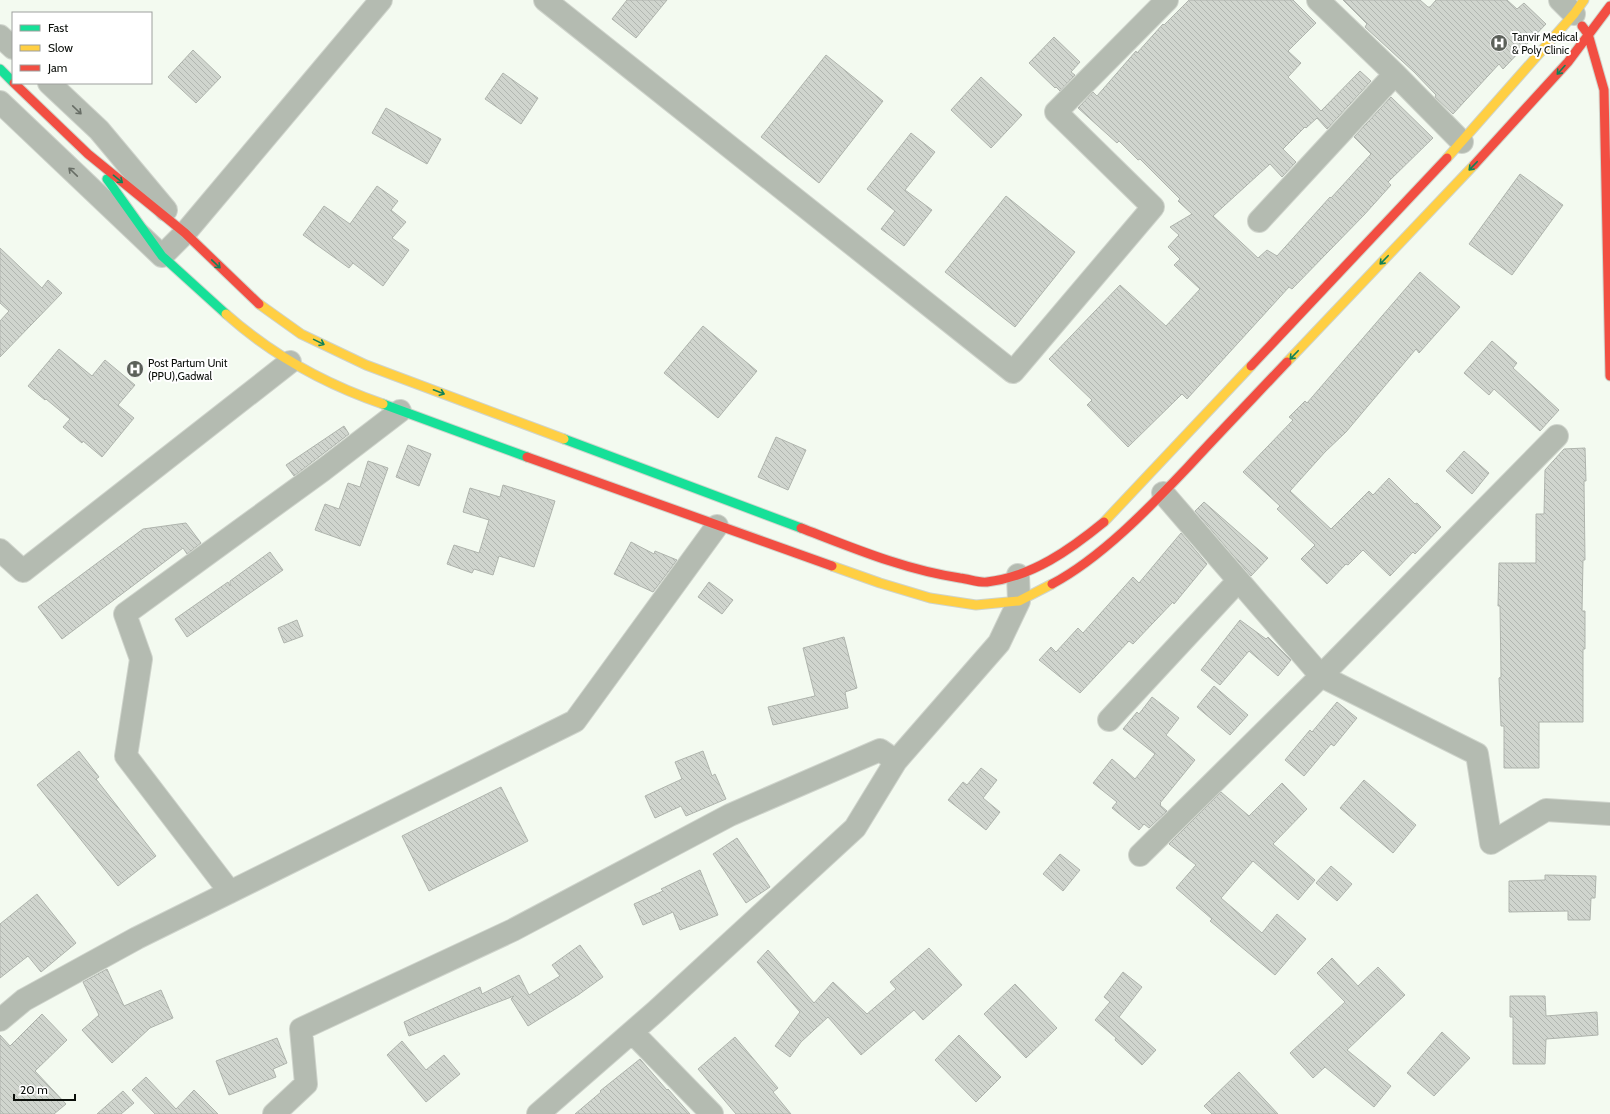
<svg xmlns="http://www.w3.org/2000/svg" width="1610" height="1114" viewBox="0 0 1610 1114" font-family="Cabin,sans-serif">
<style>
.building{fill:url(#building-back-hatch);stroke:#afb4ad}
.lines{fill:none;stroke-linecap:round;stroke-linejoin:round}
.street-casing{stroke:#cfd4cc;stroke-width:24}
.fast-casing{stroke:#cfd4cc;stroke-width:11}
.slow-casing{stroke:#cfd4cc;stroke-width:11}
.jam-casing{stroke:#cfd4cc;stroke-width:11}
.street{stroke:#b4bbb1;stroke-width:22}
.fast{stroke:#16e098;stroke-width:9}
.slow{stroke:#ffcf43;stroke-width:9}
.jam{stroke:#f24e42;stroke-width:9}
.oneway{stroke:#118258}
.oneway2{stroke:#686e66}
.labels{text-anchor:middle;stroke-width:4;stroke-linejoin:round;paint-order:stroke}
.poi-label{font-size:11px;fill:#0b0f0a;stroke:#fff;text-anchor:start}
</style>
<defs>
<pattern id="building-back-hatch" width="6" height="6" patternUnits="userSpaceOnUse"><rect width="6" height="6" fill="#d0d5ce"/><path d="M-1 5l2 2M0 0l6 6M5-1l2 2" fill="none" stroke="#b1b6b0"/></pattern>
</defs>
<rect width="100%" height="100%" fill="#f3faf0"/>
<!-- building -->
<path class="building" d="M 627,0 L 667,0 L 636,38 L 612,19 Z
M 1189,0 L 1293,0 L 1316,23 L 1288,51 L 1301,63 L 1288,77 L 1321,111 L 1360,71 L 1371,81 L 1327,129 L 1317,118 L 1306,128 L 1305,127 L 1283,149 L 1296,162 L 1282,177 L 1270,164 L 1213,216 L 1258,258 L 1267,250 L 1277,256 L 1330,197 L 1331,198 L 1371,154 L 1354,137 L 1391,97 L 1433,138 L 1388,182 L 1391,185 L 1364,215 L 1292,289 L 1289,287 L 1187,399 L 1182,394 L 1128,447 L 1087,405 L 1092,400 L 1049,359 L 1120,285 L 1166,326 L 1200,289 L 1174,265 L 1180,259 L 1168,247 L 1179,235 L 1170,227 L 1192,214 L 1178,201 L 1180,199 L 1140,159 L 1138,160 L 1119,141 L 1117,143 L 1078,108 L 1093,92 L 1097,96 L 1136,51 L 1137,53 L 1163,24 L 1164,25 Z
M 1343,0 L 1420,0 L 1428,7 L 1430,7 L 1436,0 L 1507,0 L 1517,9 L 1524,3 L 1546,24 L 1503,69 L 1499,64 L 1453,114 L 1435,97 L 1436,95 L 1414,72 L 1365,27 L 1367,24 Z
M 1054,37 L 1080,62 L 1071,72 L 1075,75 L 1060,91 L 1056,87 L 1055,88 L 1029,63 Z
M 193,50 L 221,77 L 196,103 L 168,77 Z
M 826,55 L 883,101 L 819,183 L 761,137 Z
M 503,73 L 538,98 L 521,124 L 485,99 Z
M 981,77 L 1022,115 L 991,148 L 951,110 Z
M 386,108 L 441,139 L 427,164 L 372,133 Z
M 911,133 L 935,152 L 905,190 L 932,210 L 904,246 L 881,229 L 895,211 L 867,189 Z
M 1520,174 L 1563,205 L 1512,275 L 1469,244 Z
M 377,186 L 398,201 L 391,210 L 406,222 L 392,238 L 409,250 L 383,286 L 353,263 L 349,268 L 303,235 L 324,206 L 350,224 Z
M 1006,196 L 1075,252 L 1015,327 L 945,272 Z
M 0,248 L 42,288 L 48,280 L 62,293 L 0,357 L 0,321 L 9,311 L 0,303 Z
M 1420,272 L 1460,307 L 1419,353 L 1416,349 L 1346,432 L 1325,452 L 1290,491 L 1331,529 L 1369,491 L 1373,495 L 1389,478 L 1415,504 L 1417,503 L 1441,527 L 1415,554 L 1413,552 L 1390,576 L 1363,550 L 1348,565 L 1346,564 L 1327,584 L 1301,559 L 1315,545 L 1277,509 L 1280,506 L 1243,472 L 1293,420 L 1289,417 L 1305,401 L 1307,403 Z
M 703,326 L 757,371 L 718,418 L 664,373 Z
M 1492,341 L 1517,363 L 1513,368 L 1559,410 L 1540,431 L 1494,389 L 1489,395 L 1464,373 Z
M 59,349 L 92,376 L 105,360 L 135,385 L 118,405 L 134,418 L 102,457 L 83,441 L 82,443 L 63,427 L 70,419 L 46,399 L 45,400 L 28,386 Z
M 344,426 L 349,434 L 294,476 L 286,465 Z
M 776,437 L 806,450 L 788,490 L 758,477 Z
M 408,445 L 431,454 L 419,486 L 396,477 Z
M 1585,448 L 1586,481 L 1584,481 L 1585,560 L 1583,560 L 1582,611 L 1585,611 L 1585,649 L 1583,649 L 1583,722 L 1539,722 L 1539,768 L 1504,768 L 1504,726 L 1501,726 L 1499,678 L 1501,677 L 1500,606 L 1498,606 L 1499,563 L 1536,563 L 1536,514 L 1544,514 L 1545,470 L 1564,449 Z
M 1464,451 L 1489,473 L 1472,494 L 1446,471 Z
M 368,461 L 388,468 L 360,546 L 315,530 L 325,504 L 339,509 L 348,483 L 360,487 Z
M 503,485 L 555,501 L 534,567 L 499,556 L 493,575 L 474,569 L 472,573 L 447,564 L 454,545 L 479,553 L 489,520 L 463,512 L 470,488 L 500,497 Z
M 1204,502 L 1268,558 L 1251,576 L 1195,511 Z
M 186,523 L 201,543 L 187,554 L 183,548 L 62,639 L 38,607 L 143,529 Z
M 1181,533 L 1207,564 L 1174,604 L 1173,602 L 1133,644 L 1129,641 L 1080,693 L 1039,660 L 1051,647 L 1056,652 L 1078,628 L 1083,633 L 1133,577 L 1139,583 Z
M 631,542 L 654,554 L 655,551 L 677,560 L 653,592 L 614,574 Z
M 270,552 L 283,570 L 187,637 L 175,619 L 228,582 L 230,586 L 230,581 Z
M 709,582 L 733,600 L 722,614 L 698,597 Z
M 297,620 L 303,636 L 284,643 L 278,628 Z
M 1240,620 L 1266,639 L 1268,637 L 1291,660 L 1278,676 L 1249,651 L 1220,685 L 1201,670 Z
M 844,637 L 857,688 L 845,692 L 848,708 L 773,725 L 768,707 L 815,696 L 803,648 Z
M 1214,686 L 1248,715 L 1230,735 L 1197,707 Z
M 1152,697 L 1179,718 L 1166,735 L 1195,760 L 1160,803 L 1161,804 L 1160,805 L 1167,811 L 1149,828 L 1144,824 L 1139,830 L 1112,808 L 1117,802 L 1093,783 L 1112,759 L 1135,779 L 1155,754 L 1123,729 L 1137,712 L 1139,714 Z
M 1337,702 L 1357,718 L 1334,746 L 1331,744 L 1304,776 L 1285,760 L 1310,730 L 1312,732 Z
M 79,751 L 99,777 L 96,779 L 156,856 L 118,886 L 37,785 Z
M 703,751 L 712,776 L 715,774 L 726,799 L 686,816 L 681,806 L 655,818 L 645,796 L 682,779 L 675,762 Z
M 981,768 L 997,780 L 983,798 L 1000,812 L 986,830 L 948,800 L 963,782 L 967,785 Z
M 1364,780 L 1416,825 L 1393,853 L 1340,808 Z
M 1282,783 L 1307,809 L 1273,844 L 1315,880 L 1298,900 L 1253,861 L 1221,898 L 1262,933 L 1277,914 L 1306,939 L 1275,975 L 1210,921 L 1212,919 L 1176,888 L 1196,865 L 1169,844 L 1221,792 L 1249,816 Z
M 501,787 L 528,841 L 429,891 L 402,836 Z
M 737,838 L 770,887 L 746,903 L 713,854 Z
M 1060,854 L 1080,870 L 1063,891 L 1043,874 Z
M 1331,866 L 1352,884 L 1337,901 L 1316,883 Z
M 700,870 L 718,915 L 680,930 L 673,912 L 643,925 L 634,904 L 663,891 L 661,889 Z
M 1545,875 L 1596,876 L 1595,898 L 1591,898 L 1590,920 L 1568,920 L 1568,911 L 1509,912 L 1509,881 L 1545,880 Z
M 37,894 L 76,943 L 41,972 L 28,956 L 0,978 L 0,924 Z
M 580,945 L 603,977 L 578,995 L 528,1026 L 511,999 L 514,996 L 409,1036 L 404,1022 L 480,987 L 482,994 L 519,975 L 529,995 L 560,976 L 552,965 Z
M 929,948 L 962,985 L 923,1020 L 914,1010 L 861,1055 L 828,1017 L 801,1042 L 790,1057 L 775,1046 L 800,1012 L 757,962 L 768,950 L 814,1003 L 833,982 L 867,1014 L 896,989 L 890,982 Z
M 1332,958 L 1358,986 L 1378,967 L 1405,995 L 1347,1050 L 1391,1086 L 1374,1107 L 1325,1067 L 1313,1078 L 1290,1053 L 1345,1002 L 1317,973 Z
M 107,969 L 124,1006 L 161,990 L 173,1018 L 150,1028 L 112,1063 L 82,1030 L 99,1015 L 83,982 Z
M 1123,972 L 1142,987 L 1119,1017 L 1156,1050 L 1142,1065 L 1115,1040 L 1116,1038 L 1095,1020 L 1110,1002 L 1104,997 Z
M 1015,984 L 1057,1028 L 1026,1058 L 984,1014 Z
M 1510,996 L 1545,996 L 1546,1016 L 1597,1012 L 1598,1035 L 1546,1039 L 1545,1064 L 1513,1064 L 1513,1017 L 1510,1017 Z
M 42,1014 L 67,1040 L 35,1071 L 66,1104 L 54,1114 L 0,1114 L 0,1035 L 10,1046 Z
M 1442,1032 L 1470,1058 L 1434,1096 L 1407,1073 Z
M 959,1035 L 1001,1077 L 976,1102 L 935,1060 Z
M 735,1037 L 778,1088 L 773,1092 L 791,1114 L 736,1114 L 698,1069 Z
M 277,1038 L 287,1063 L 273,1069 L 276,1077 L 229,1095 L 216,1061 Z
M 402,1041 L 426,1070 L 444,1055 L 460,1074 L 426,1102 L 387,1055 Z
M 640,1059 L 667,1090 L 668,1089 L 690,1114 L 575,1114 L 601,1092 L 600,1091 Z
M 1239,1072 L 1278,1114 L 1212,1114 L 1204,1106 Z
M 146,1077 L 176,1109 L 194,1090 L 218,1114 L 155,1114 L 132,1090 Z
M 123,1091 L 134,1103 L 121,1114 L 97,1114 Z"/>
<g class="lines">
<!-- street casing -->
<g class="street-casing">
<path id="street" d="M 545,0 L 1013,372 L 1153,207 L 1056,112 L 1167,0
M 1318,0 L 1395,74 L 1462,142
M 1560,0 L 1574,14
M 0,36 L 13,48
M 49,83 L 99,130 L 166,210
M 0,102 L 162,256 L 185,233 L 381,0
M 1259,221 L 1395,74
M 1163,493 L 1321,676 L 1557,436
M 0,550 L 23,571 L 290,362
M 1109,720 L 1238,581
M 1140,855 L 1321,676 L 1477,754 L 1491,843 L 1546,810 L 1610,814
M 230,892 L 126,756 L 141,659 L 125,614 L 323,470 L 400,411
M 0,1020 L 24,1000 L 137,938 L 575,721 L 717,526
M 632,1032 L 712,1114
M 274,1114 L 306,1084 L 301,1029 L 513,930 L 730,815 L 880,750 L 896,761
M 538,1114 L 655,1012 L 855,828 L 896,761 L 999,643 L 1019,601 L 1018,575"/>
</g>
<!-- fast casing -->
<g class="fast-casing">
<path id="fast" d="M 0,69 L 13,82
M 107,179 L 162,256 L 226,314
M 383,404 L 527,457
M 564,439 L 801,528"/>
</g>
<!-- slow casing -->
<g class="slow-casing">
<path id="slow" d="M 1447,158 L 1574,14 L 1584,0
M 259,304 L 301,334 L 366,365 L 564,439
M 226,314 C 272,355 325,384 383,404
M 1287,362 L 1474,165
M 1104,522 L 1251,366
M 832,566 L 880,583 L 930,598 L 976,605 L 1019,601 L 1052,584"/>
</g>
<!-- jam casing -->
<g class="jam-casing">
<path id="jam" d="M 1582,26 L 1588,34 L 1604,90 L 1610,376
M 14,83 L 88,154 L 185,233 L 259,304
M 1474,165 L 1568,62 L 1610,6
M 1251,366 L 1447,158
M 527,457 L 832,566
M 801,528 C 853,548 905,570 960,578 C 969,579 979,583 987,582 C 1032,577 1071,549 1104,522
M 1052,584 C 1101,558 1149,508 1187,468 C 1220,432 1254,397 1287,362"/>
</g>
<!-- street -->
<use href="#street" class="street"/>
<!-- fast -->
<use href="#fast" class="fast"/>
<!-- slow -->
<use href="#slow" class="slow"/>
<!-- jam -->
<use href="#jam" class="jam"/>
</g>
<!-- one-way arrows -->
<defs><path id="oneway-shaft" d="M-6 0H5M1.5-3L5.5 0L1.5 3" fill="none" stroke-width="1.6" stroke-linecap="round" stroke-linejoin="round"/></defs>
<g class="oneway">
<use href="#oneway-shaft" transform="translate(1561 70) rotate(132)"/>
<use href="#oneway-shaft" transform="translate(1473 166) rotate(134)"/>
<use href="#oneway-shaft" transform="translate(118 179) rotate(39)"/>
<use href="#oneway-shaft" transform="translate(1384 260) rotate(134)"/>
<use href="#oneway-shaft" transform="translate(216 264) rotate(44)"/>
<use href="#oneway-shaft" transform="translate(319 342) rotate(26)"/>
<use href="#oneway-shaft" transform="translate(1294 355) rotate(134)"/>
<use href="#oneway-shaft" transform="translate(439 392) rotate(21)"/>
</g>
<g class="oneway2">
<use href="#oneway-shaft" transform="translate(77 110) rotate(44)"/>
<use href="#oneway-shaft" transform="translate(73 172) rotate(-136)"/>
</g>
<!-- icons -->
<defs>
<g id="hospital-disc" transform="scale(0.9)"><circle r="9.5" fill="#5c615a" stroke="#fff"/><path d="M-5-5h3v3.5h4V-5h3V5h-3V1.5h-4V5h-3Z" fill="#fff"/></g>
</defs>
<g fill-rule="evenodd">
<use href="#hospital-disc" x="1499" y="43"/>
<use href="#hospital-disc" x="135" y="369"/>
</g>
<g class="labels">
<!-- poi labels -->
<g class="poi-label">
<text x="1512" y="41">Tanvir Medical<tspan x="1512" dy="13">&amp; Poly Clinic</tspan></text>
<text x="148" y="367">Post Partum Unit<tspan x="148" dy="13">(PPU),Gadwal</tspan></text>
</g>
</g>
<!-- legend -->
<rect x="12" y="12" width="140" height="72" fill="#ffffff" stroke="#9d9f9d"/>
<rect x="20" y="25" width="20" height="6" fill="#16e098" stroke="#9d9f9d"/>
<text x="48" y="32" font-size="12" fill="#0b0f0a">Fast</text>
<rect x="20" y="45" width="20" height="6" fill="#ffcf43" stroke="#9d9f9d"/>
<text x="48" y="52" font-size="12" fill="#0b0f0a">Slow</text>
<rect x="20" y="65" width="20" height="6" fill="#f24e42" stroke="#9d9f9d"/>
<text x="48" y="72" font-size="12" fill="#0b0f0a">Jam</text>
<!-- scale -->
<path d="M14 1094v6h61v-6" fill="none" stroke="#0b0f0a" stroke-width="2"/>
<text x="20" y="1094" font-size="12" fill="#0b0f0a" stroke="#ffffff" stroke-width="3" paint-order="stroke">20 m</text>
</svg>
